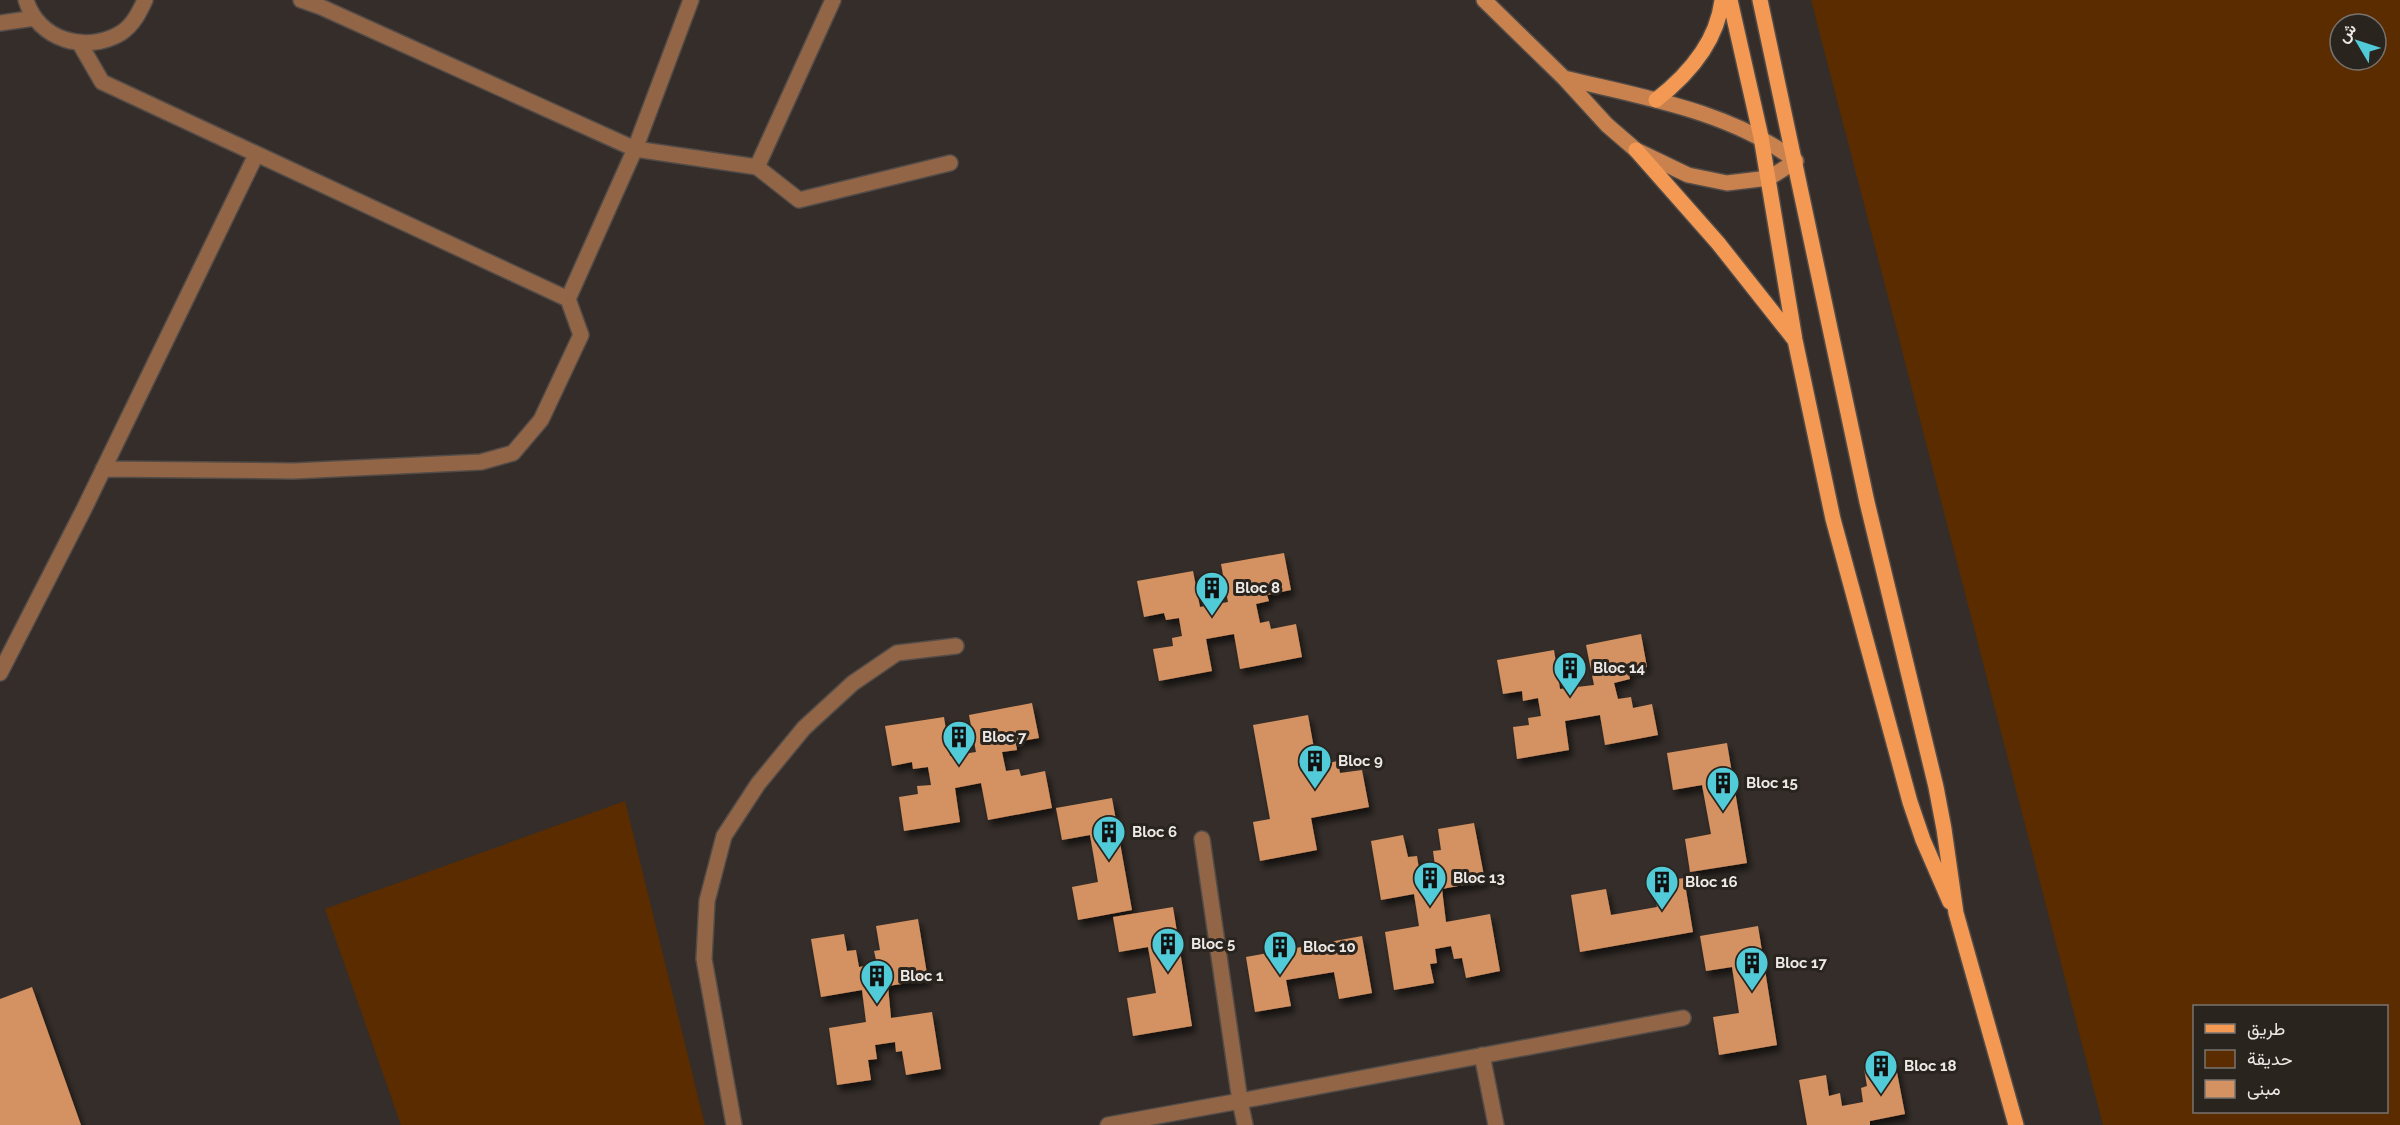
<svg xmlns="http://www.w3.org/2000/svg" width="2400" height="1125" viewBox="0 0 2400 1125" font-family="Raleway,Vazirmatn,sans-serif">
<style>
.green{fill:#5a2c00;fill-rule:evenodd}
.building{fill:#d49262;filter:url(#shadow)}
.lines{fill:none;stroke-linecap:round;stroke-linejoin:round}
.lane-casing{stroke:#524b47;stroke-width:18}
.street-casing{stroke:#524b47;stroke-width:18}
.secondary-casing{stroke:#524b47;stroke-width:18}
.primary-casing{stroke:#524b47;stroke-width:18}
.lane{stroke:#916546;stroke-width:15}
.street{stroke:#916546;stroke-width:15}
.secondary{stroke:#c9824e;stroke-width:15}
.primary{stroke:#f39953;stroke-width:15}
.labels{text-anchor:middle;stroke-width:6;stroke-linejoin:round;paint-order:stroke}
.poi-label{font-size:15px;font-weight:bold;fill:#ede9e6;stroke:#2a241f;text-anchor:start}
</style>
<defs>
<filter id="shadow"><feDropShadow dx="3.5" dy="6" stdDeviation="3" flood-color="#0009"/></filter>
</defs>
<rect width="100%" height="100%" fill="#342d29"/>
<!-- green -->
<path class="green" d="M 1811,0 L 2400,0 L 2400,1125 L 2103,1125 ZM 2340,24 L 2376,24 L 2376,60 L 2340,60 ZM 2194,1006 L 2386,1006 L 2386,1112 L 2194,1112 Z
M 625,801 L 705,1125 L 401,1125 L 325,909 Z"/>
<!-- building -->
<path class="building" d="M 1284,553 L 1291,590 L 1267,595 L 1269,601 L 1256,604 L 1260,623 L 1269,621 L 1271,629 L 1296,624 L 1302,657 L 1240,669 L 1234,634 L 1206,639 L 1212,671 L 1159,681 L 1153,649 L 1173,646 L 1172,638 L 1182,636 L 1179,618 L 1166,620 L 1164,613 L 1144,617 L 1137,581 L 1193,571 L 1200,607 L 1228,602 L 1221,564 Z
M 1641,634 L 1647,667 L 1628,671 L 1630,679 L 1614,683 L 1618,699 L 1631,697 L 1633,708 L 1652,704 L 1658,735 L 1605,745 L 1600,715 L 1565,721 L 1569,750 L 1517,759 L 1513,727 L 1529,725 L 1528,718 L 1541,716 L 1538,698 L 1523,701 L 1522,691 L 1503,694 L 1497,660 L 1554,650 L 1560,689 L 1594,685 L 1586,645 Z
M 1032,703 L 1039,738 L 1016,742 L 1017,750 L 1002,752 L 1006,771 L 1019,769 L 1021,776 L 1045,771 L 1052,808 L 988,820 L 981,783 L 955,788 L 960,822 L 904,831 L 899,797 L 918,794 L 917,786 L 931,785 L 928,767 L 913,769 L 912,762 L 892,766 L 885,726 L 944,717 L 950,756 L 976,752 L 969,715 Z
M 1308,715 L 1317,765 L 1338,761 L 1340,773 L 1362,770 L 1369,807 L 1311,818 L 1317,850 L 1260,861 L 1253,822 L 1270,819 L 1253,725 Z
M 1727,743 L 1747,863 L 1690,872 L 1685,839 L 1711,834 L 1702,785 L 1673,790 L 1667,753 Z
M 1112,798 L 1132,910 L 1078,920 L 1072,887 L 1098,882 L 1090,835 L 1062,840 L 1056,808 Z
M 1474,823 L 1485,881 L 1442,889 L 1446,922 L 1490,914 L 1500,971 L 1466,978 L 1462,958 L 1454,959 L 1451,946 L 1435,949 L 1437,963 L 1430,964 L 1434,983 L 1394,990 L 1385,932 L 1419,926 L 1414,894 L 1381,900 L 1371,841 L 1403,835 L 1408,857 L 1417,856 L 1419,869 L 1435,866 L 1433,851 L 1441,850 L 1438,829 Z
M 1684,878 L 1693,932 L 1580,952 L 1571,895 L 1606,889 L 1611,915 L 1657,907 L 1653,883 Z
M 1173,907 L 1192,1026 L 1133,1036 L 1127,998 L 1156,993 L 1148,947 L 1119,952 L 1113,917 Z
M 918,919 L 928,980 L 888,986 L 891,1018 L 932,1012 L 941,1069 L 906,1075 L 902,1051 L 896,1052 L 895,1042 L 875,1045 L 877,1059 L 868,1060 L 871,1080 L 837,1085 L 829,1028 L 866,1022 L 862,990 L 821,997 L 811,939 L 844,934 L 847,951 L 856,950 L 859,967 L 877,964 L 874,951 L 880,950 L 876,926 Z
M 1758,926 L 1777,1045 L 1719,1055 L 1713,1017 L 1739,1013 L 1732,967 L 1706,971 L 1700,936 Z
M 1362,936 L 1372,993 L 1339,999 L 1334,972 L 1286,980 L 1291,1006 L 1255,1012 L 1246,957 Z
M 32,987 L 81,1125 L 0,1125 L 0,999 Z
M 1895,1062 L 1905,1114 L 1870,1121 L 1870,1125 L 1807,1125 L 1799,1080 L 1826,1075 L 1829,1096 L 1840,1093 L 1842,1106 L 1863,1102 L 1861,1088 L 1867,1086 L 1864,1068 Z"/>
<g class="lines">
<!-- lane casing -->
<g class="lane-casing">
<path id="lane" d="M 1482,1055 L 1496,1125
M 734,1125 L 704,959 L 707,901 L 724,836 L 758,784 L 804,728 L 853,683 L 897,653 L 956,646
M 1108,1125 L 1240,1101 L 1202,839
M 1245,1125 L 1240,1101 L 1683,1018"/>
</g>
<!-- street casing -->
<g class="street-casing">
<path id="street" d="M 26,0 C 38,40 86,54 121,33 C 133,25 139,13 145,0
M 301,0 L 321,7 L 635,149 L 757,167 L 833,0
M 0,23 L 35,18
M 80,44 L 102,82 L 568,299 L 635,149 L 691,0
M 757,167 L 799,200 L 950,163
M 103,469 L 294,471 L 481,462 L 513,453 L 541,420 L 581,335 L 568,299
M 0,673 L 84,509 L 256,155"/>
</g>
<!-- secondary casing -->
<g class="secondary-casing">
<path id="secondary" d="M 1484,0 L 1564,78 L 1607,125 L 1636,150 L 1688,175 L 1727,183 L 1769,178 L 1796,161 C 1730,111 1642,97 1564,78"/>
</g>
<!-- primary casing -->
<g class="primary-casing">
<path id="primary" d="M 1730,0 L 1761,137 L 1795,340 L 1833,519 L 1910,802 L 1923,840 L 1950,902
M 1760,0 L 1867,502 L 1936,787 L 1944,829 L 1956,913 L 2016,1125
M 1656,100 C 1688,75 1717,43 1722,0
M 1636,150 L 1718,243 L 1794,339"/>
</g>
<!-- lane -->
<use href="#lane" class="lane"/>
<!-- street -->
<use href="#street" class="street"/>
<!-- secondary -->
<use href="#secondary" class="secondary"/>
<!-- primary -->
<use href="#primary" class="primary"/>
</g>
<!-- icons -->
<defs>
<g id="building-pin" transform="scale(1.725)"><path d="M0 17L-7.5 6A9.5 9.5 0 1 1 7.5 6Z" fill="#52cbd9" stroke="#2a241f"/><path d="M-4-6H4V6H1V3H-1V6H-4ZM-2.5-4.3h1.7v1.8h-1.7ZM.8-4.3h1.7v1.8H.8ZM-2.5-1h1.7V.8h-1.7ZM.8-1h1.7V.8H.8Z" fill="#111"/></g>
</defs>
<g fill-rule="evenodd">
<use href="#building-pin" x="1212" y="588"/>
<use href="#building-pin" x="1570" y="668"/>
<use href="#building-pin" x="959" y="737"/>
<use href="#building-pin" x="1315" y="761"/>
<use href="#building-pin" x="1723" y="783"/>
<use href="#building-pin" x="1109" y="832"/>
<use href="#building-pin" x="1430" y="878"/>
<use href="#building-pin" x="1662" y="882"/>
<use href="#building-pin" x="1168" y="944"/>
<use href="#building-pin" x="1280" y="947"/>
<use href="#building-pin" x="1752" y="963"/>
<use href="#building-pin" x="877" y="976"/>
<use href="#building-pin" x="1881" y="1066"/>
</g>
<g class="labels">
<!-- poi labels -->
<g class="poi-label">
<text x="1235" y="593">Bloc 8</text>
<text x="1593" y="673">Bloc 14</text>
<text x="982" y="742">Bloc 7</text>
<text x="1338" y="766">Bloc 9</text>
<text x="1746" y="788">Bloc 15</text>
<text x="1132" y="837">Bloc 6</text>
<text x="1453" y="883">Bloc 13</text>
<text x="1685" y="887">Bloc 16</text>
<text x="1191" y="949">Bloc 5</text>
<text x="1303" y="952">Bloc 10</text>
<text x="1775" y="968">Bloc 17</text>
<text x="900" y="981">Bloc 1</text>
<text x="1904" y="1071">Bloc 18</text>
</g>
</g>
<!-- legend -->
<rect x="2193" y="1005" width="195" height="108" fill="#2a241f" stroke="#78736f" stroke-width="1.5"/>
<rect x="2205" y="1024" width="30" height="9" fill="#f39953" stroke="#78736f" stroke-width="1.5"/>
<text x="2247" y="1035" font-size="18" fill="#ede9e6">طريق</text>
<rect x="2205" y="1050" width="30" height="18" fill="#5a2c00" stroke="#78736f" stroke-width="1.5"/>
<text x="2247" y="1065" font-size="18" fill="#ede9e6">حديقة</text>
<rect x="2205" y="1080" width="30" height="18" fill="#d49262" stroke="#78736f" stroke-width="1.5"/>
<text x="2247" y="1095" font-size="18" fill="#ede9e6">مبنى</text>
<!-- north arrow -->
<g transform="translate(2358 42) rotate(309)"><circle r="28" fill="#2a241f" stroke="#78736f" stroke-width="1.5"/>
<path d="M0-4.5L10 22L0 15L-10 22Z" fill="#52cbd9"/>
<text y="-9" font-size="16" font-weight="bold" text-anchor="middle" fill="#ede9e6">ش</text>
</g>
</svg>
